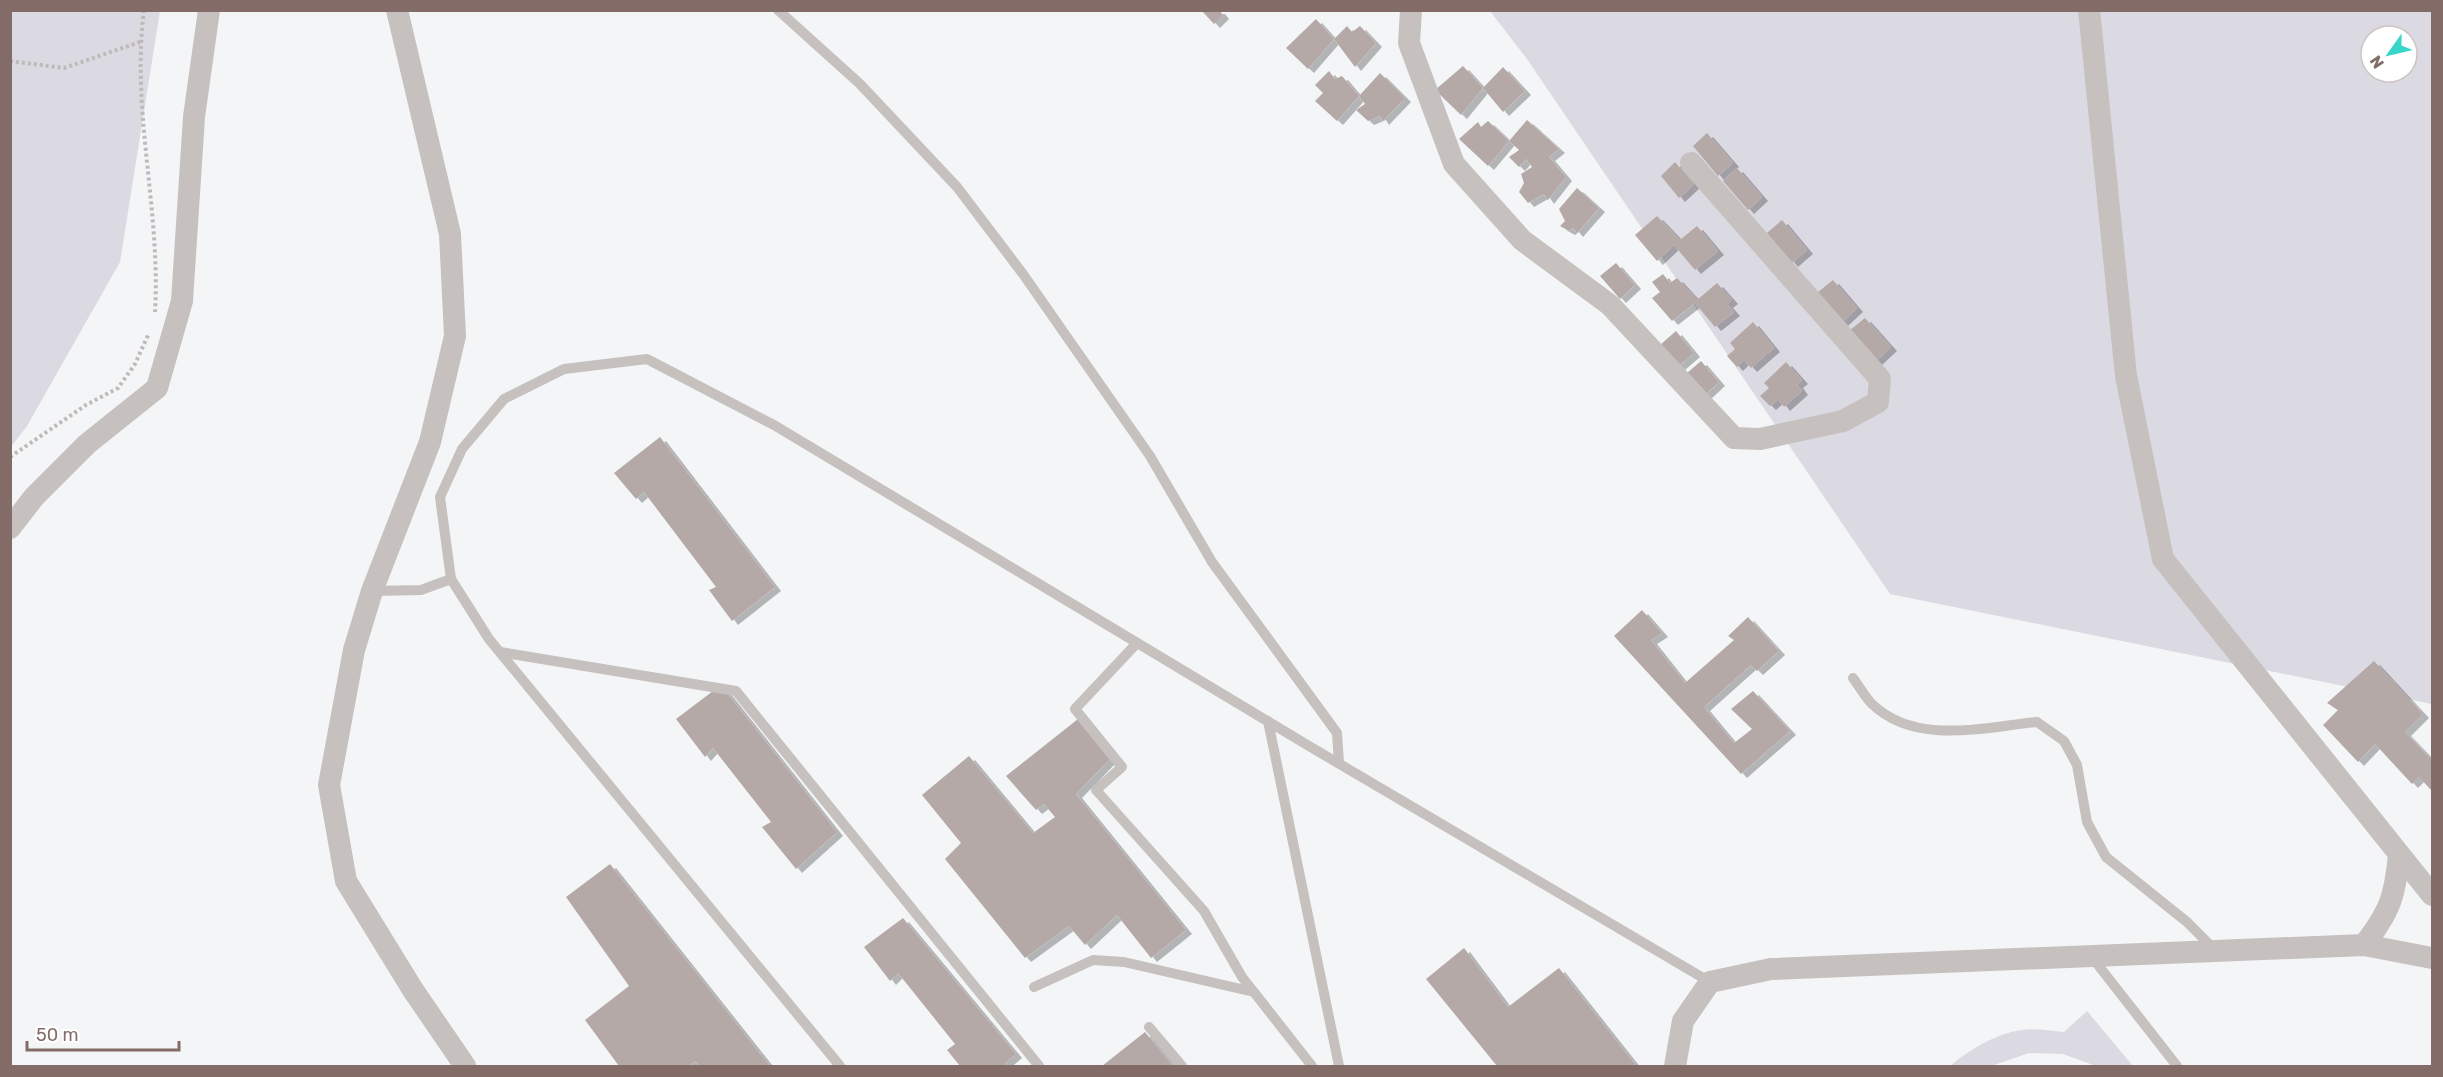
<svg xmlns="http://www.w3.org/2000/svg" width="2443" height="1077" viewBox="0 0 2443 1077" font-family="Rubik,sans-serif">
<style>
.green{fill:#dbd9e1;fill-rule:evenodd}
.building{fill:#b5a9a8;filter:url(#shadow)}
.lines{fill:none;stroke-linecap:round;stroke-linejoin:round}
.path{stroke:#bebab9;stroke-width:4;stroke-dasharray:3 3;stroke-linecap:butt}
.lane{stroke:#c6c0be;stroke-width:10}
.street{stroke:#c6c0be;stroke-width:22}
</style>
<defs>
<filter id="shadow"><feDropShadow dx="6" dy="4" stdDeviation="0" flood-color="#0004"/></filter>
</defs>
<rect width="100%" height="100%" fill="#f4f5f7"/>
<!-- green -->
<path class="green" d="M 11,10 L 160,11 L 120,262 L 27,426 L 11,447 Z
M 1490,11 L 2432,11 L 2432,704 L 1890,594 L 1527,59 ZM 2371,36 L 2407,36 L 2407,72 L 2371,72 Z
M 2087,1011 L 2133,1066 L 2096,1066 L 2063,1054 L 2029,1053 L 1991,1066 L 1950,1066 C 1969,1050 1995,1034 2021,1030 C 2035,1028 2050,1031 2064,1032 Z"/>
<!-- building -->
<path class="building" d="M 1201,10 L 1219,10 L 1223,15 L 1214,24 Z
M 1316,19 L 1334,39 L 1347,26 L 1352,32 L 1360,26 L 1376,43 L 1355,67 L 1334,39 L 1308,69 L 1286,48 Z
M 1463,66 L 1483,88 L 1503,67 L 1525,91 L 1503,112 L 1483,88 L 1461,115 L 1435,90 Z
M 1329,71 L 1335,79 L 1342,76 L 1359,96 L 1337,121 L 1315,101 L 1323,93 L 1315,85 Z
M 1380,73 L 1405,98 L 1383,121 L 1380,116 L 1368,121 L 1356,110 L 1365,104 L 1359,96 Z
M 1527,120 L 1559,149 L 1549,157 L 1566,177 L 1548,200 L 1544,194 L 1528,203 L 1519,192 L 1524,183 L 1521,174 L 1532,167 L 1526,159 L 1519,167 L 1509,157 L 1519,150 L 1509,141 L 1488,166 L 1459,139 L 1478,122 L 1481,127 L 1488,121 L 1509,141 Z
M 1707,133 L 1733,163 L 1718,176 L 1693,146 Z
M 1675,162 L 1694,184 L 1679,198 L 1661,176 Z
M 1737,168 L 1762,197 L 1748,210 L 1723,181 Z
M 1577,188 L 1599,208 L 1577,233 L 1573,228 L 1569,231 L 1560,226 L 1565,221 L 1559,209 Z
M 1657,216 L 1680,240 L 1697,226 L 1718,251 L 1695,270 L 1674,245 L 1657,261 L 1635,235 Z
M 1782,220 L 1807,250 L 1792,263 L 1767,233 Z
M 1616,263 L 1635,285 L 1620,299 L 1600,276 Z
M 1663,274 L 1670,283 L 1677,278 L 1697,300 L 1717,283 L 1732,300 L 1727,304 L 1734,312 L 1715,327 L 1695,303 L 1672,321 L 1652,298 L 1660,292 L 1652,282 Z
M 1833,280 L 1857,308 L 1842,322 L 1817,293 Z
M 1865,318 L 1891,347 L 1876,361 L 1849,331 Z
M 1753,322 L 1774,348 L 1751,368 L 1744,360 L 1737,367 L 1727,356 L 1735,349 L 1730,343 Z
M 1676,331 L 1694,353 L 1679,366 L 1660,345 Z
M 1701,361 L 1719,382 L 1704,396 L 1686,374 Z
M 1786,362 L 1802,380 L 1797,384 L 1802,391 L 1784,407 L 1778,399 L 1770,406 L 1760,396 L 1769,388 L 1764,383 Z
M 660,437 L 775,587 L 732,621 L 709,590 L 716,587 L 644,492 L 636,499 L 614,473 Z
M 1642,610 L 1662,633 L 1651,640 L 1685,683 L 1734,640 L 1728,636 L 1748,617 L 1779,651 L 1757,671 L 1751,665 L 1704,707 L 1734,743 L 1752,729 L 1731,709 L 1753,691 L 1790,731 L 1741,774 L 1614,636 Z
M 2374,661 L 2423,714 L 2405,732 L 2432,760 L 2432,791 L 2419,777 L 2412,784 L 2375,744 L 2358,762 L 2323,725 L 2338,710 L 2327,703 Z
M 721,685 L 837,832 L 796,869 L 762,827 L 771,822 L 713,748 L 705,757 L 676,719 Z
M 1078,719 L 1110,759 L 1076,794 L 1186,930 L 1151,958 L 1117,915 L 1085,945 L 1069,926 L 1025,958 L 945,859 L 961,843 L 922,795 L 969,756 L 1033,833 L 1055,817 L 1044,804 L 1036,810 L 1006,776 Z
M 610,864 L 770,1066 L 699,1066 L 695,1061 L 689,1066 L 619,1066 L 585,1020 L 629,986 L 566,897 Z
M 903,918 L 1016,1054 L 1002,1066 L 960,1066 L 947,1050 L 955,1044 L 898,973 L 890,981 L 864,947 Z
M 1464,948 L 1508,1007 L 1559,968 L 1635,1064 L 1632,1066 L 1497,1066 L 1426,979 Z
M 1145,1032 L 1173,1066 L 1102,1066 Z"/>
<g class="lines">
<!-- path -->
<path class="path" d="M 144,10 C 131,111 161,211 155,312
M 10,61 L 64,68 L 140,42
M 10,457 L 86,405 L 118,388 L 135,364 L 149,333"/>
<!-- lane -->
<path class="lane" d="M 778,10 L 860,84 L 957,187 L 1023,274 L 1150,456 L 1212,562 L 1337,733 L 1339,763
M 372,591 L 421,590 L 451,579
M 1137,643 L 1075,709 L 1122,767 L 1096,790 L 1204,911 L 1242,977 L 1312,1066
M 500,652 L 736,691 L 1039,1066
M 1853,678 C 1859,686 1865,697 1872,704 C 1916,746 1984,727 2037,722 L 2064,741 L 2077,765 L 2087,822 L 2106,857 L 2187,922 L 2214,949
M 1268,721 L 1339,1066
M 2091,956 L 2177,1066
M 1034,987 L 1093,960 L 1124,962 L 1254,992
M 1149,1027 L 1182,1066
M 840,1066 L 489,639 L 451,579 L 440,497 L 462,449 L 504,399 L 564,369 L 647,359 L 774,425 L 1309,746 L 1710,982"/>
<!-- street -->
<path class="street" d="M 397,10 L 450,234 L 455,336 L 430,442 L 372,591 L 354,650 L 329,785 L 346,881 L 413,990 L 465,1066
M 1411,10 L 1409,43 L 1454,164 L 1522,240 L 1610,305 L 1734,438 L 1760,439 L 1843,421 L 1878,402 L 1880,379 L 1691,163
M 2089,10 L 2126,376 L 2163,559 L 2432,895
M 10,528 L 34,497 L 87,444 L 157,388 L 182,301 L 194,117 L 209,10
M 2364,945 C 2390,911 2395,897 2399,854
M 1675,1066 L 1683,1021 L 1710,982 L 1771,969 L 2364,945 L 2432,958"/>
</g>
<!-- border -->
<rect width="2443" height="1077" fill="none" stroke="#836c68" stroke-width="24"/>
<!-- north arrow -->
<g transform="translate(2389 54) rotate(236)"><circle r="28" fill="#ffffff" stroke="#cdc4c3" stroke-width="1.5"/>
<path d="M0-4.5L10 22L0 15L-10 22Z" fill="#36d6c9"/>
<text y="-9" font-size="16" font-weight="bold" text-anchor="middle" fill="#836c68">N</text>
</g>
<!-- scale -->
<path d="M27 1041v9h152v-9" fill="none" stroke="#836c68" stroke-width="3"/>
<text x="36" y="1041" font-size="18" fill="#836c68" stroke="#ffffff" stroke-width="4.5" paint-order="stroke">50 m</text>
</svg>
